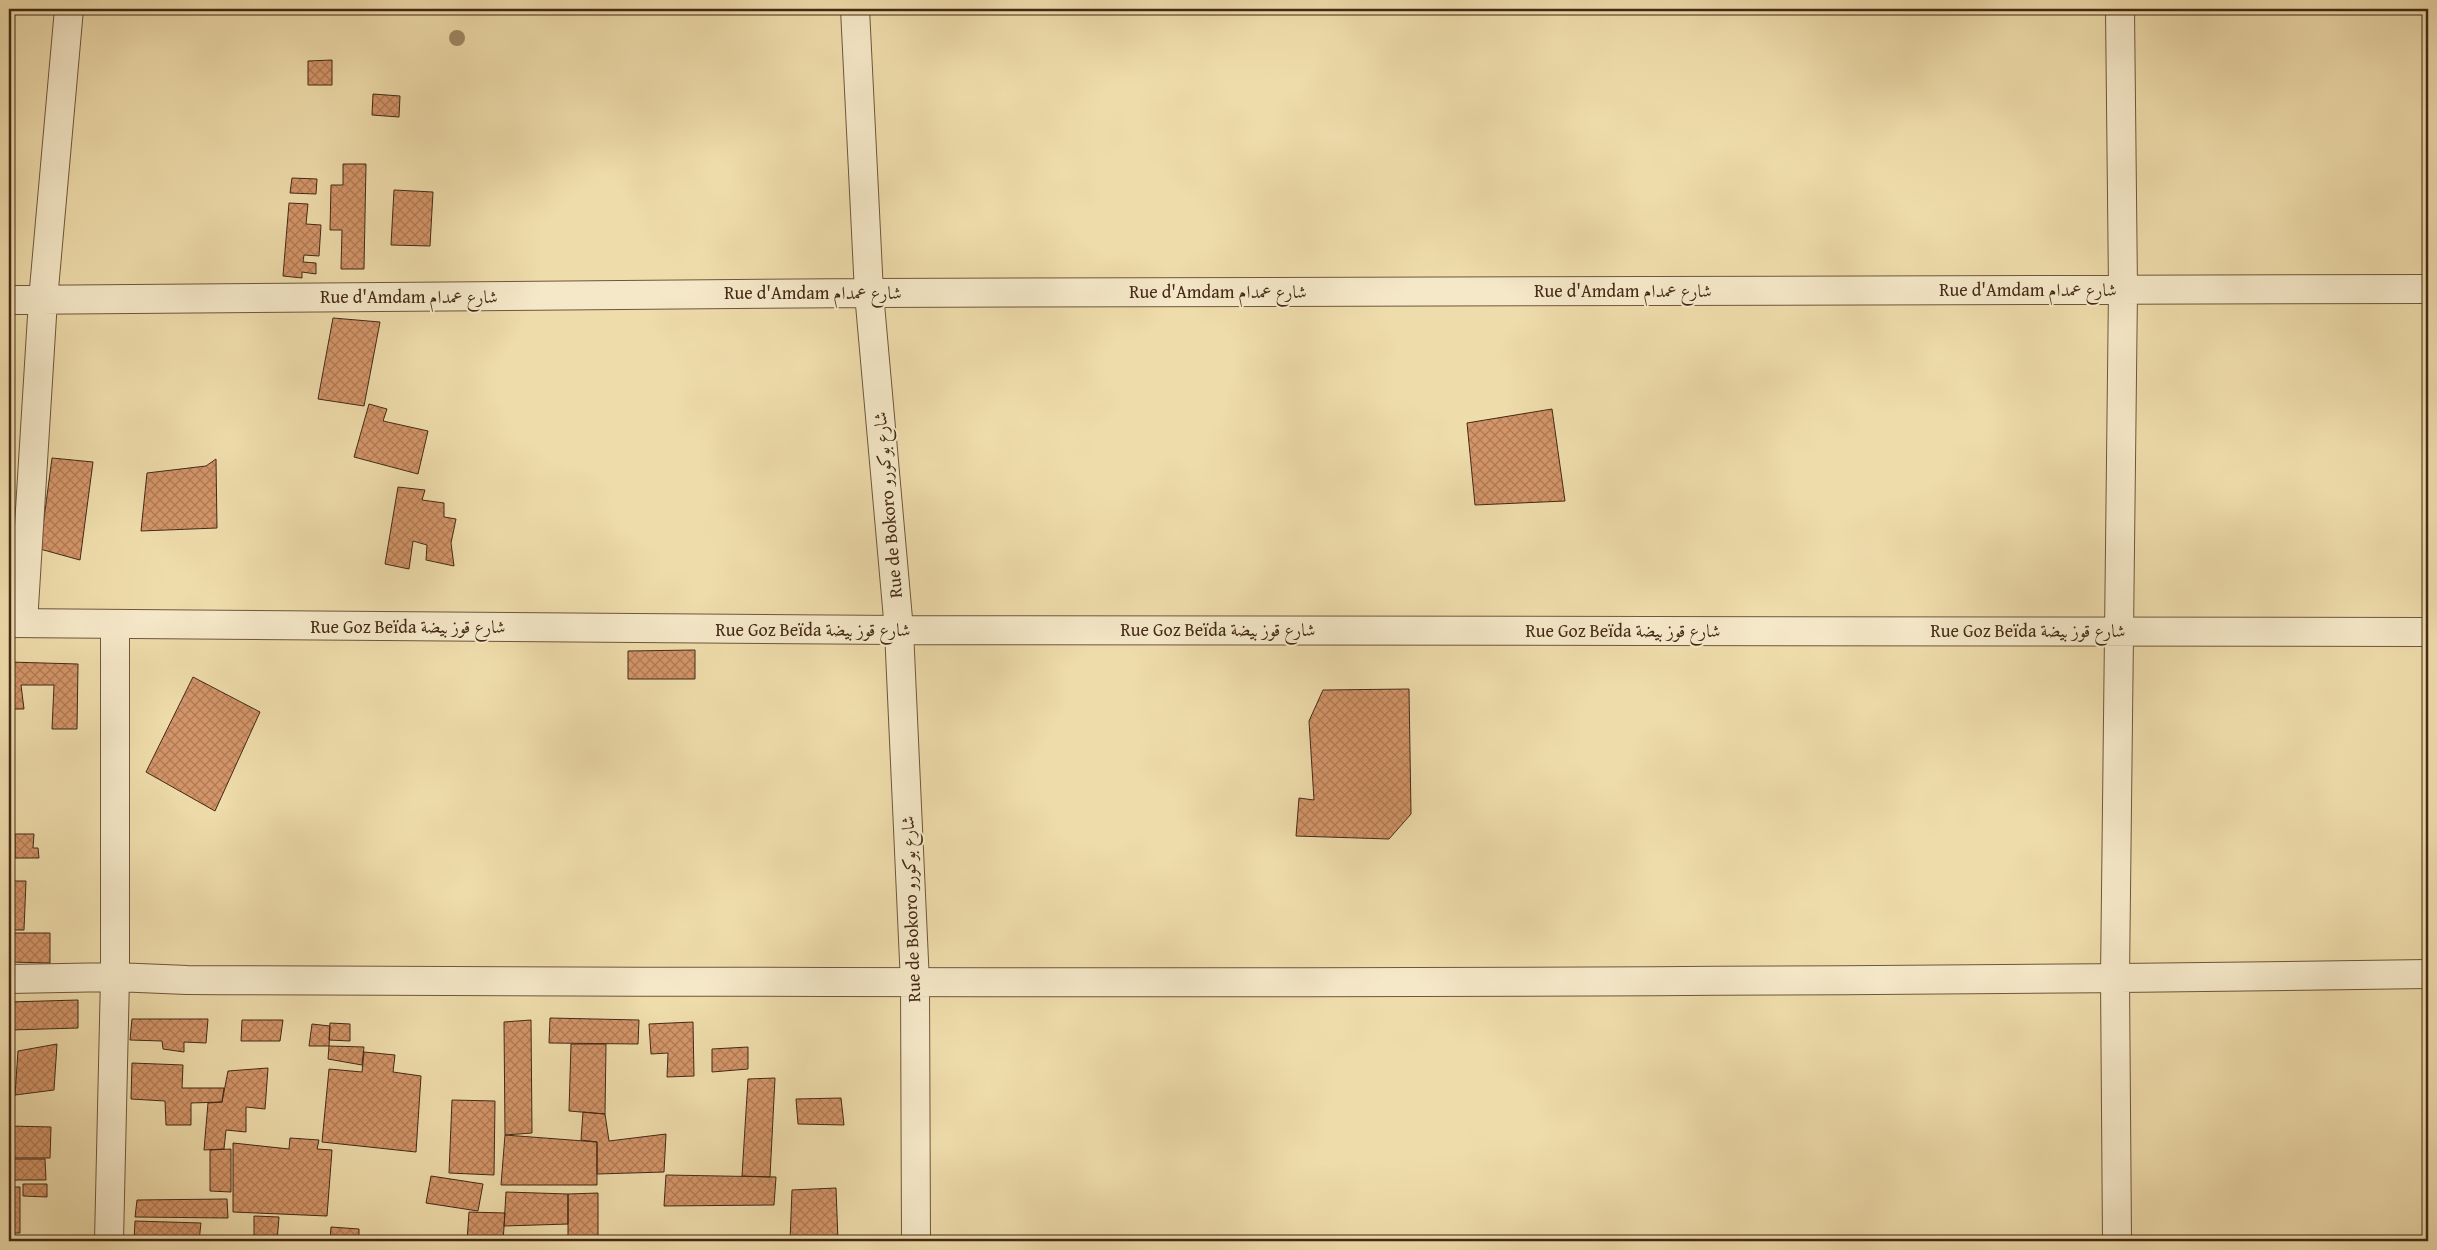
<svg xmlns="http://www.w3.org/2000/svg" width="2437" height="1250" viewBox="0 0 2437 1250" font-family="'Gentium Book Plus',Amiri,serif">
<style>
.building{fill:url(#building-cross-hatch);stroke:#432917}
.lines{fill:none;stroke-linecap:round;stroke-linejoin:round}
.minor-casing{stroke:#6e563c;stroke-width:30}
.minor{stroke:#f5e8c8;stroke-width:28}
.tree{fill:#9e8a66}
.labels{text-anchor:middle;stroke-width:4;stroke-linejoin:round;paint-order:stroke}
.street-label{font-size:18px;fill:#432917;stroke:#f5e8c8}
</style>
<defs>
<pattern id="building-cross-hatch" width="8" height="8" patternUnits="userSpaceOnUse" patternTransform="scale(1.25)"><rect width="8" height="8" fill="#d49569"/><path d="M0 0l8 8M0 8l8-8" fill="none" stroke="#ae7a55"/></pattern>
</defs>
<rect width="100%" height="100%" fill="#efdcab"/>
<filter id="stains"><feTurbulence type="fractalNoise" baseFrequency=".004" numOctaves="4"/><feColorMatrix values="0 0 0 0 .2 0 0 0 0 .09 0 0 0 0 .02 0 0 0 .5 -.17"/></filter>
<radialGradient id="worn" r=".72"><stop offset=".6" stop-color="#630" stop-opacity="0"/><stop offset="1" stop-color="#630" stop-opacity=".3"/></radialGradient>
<!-- building -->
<path class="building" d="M 332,60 L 332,85 L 308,85 L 308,61 Z
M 373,94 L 400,96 L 399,117 L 372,115 Z
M 343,164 L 366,164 L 364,269 L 341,269 L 342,230 L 330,230 L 331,185 L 343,185 Z
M 292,178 L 317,179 L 316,194 L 290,193 Z
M 394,190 L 433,192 L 430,246 L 391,245 Z
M 289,203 L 308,204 L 306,224 L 321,225 L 319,256 L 304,255 L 303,262 L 316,263 L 316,274 L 302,272 L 302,278 L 283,276 Z
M 333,318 L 380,322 L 364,406 L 318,399 Z
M 9,378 L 11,378 L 11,455 L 9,455 Z
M 369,404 L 387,409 L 383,421 L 428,431 L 418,474 L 354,457 Z
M 1552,409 L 1565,501 L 1475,505 L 1467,423 Z
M 52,458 L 93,462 L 80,560 L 40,549 Z
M 216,459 L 217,528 L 141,531 L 147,473 L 206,466 Z
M 398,487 L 425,490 L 422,500 L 444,503 L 444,517 L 456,519 L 451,543 L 454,566 L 426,560 L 427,545 L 413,541 L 409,569 L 385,564 Z
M 695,650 L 695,679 L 628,679 L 628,651 Z
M 9,662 L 78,664 L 77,729 L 52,729 L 54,685 L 21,685 L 24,709 L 9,709 Z
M 193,677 L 260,712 L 215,811 L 146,772 Z
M 1409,689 L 1411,814 L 1389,839 L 1296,836 L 1299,798 L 1314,800 L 1309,721 L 1323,690 Z
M 9,753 L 12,767 L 9,768 Z
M 15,834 L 34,834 L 33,848 L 38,848 L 39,858 L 15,858 Z
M 9,881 L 26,881 L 24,930 L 9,930 Z
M 9,933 L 50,933 L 50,963 L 9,962 Z
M 78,1000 L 78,1028 L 10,1030 L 9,1002 Z
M 550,1018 L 639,1020 L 638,1044 L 549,1043 Z
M 132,1019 L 208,1019 L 206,1043 L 184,1042 L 184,1052 L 163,1049 L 162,1041 L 130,1040 Z
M 242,1020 L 283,1020 L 280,1041 L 241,1041 Z
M 531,1020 L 532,1133 L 505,1135 L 504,1022 Z
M 693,1022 L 694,1076 L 667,1077 L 668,1053 L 651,1054 L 649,1024 Z
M 330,1023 L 350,1024 L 350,1041 L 329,1040 Z
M 312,1024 L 330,1026 L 329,1046 L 309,1046 Z
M 57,1044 L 54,1090 L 15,1095 L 18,1051 Z
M 571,1044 L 606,1044 L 605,1114 L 569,1111 Z
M 9,1046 L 15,1096 L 9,1097 Z
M 329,1046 L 364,1047 L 362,1065 L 328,1059 Z
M 748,1047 L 748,1069 L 712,1072 L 712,1049 Z
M 364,1052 L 395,1055 L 393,1072 L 421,1076 L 416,1152 L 322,1142 L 329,1069 L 362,1072 Z
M 132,1063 L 183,1065 L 182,1088 L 224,1088 L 222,1102 L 191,1103 L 191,1125 L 166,1125 L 165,1101 L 131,1099 Z
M 268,1068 L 265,1109 L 246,1107 L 246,1132 L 226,1130 L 224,1149 L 204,1150 L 208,1103 L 222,1102 L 228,1071 Z
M 775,1078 L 770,1177 L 742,1176 L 748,1079 Z
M 841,1098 L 844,1125 L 798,1124 L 796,1099 Z
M 452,1100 L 495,1101 L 494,1175 L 449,1173 Z
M 583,1112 L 605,1114 L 609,1141 L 666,1134 L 664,1172 L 597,1174 L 597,1142 L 581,1140 Z
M 9,1126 L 51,1127 L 50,1158 L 9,1158 Z
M 505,1135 L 597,1142 L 597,1185 L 501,1185 Z
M 290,1138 L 319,1140 L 317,1149 L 332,1150 L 327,1216 L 233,1212 L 233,1143 L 289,1149 Z
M 231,1149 L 231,1192 L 210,1191 L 210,1150 Z
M 9,1159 L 45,1159 L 46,1180 L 9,1180 Z
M 666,1175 L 776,1177 L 774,1205 L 664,1206 Z
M 431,1176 L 483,1184 L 478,1211 L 426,1203 Z
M 23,1184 L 47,1184 L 47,1197 L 23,1196 Z
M 9,1187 L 20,1187 L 20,1233 L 9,1233 Z
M 836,1188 L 838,1241 L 790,1241 L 792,1190 Z
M 506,1192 L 568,1194 L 568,1224 L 504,1226 Z
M 598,1193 L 598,1241 L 568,1241 L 568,1194 Z
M 227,1199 L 228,1218 L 135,1217 L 137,1200 Z
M 469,1212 L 505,1213 L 503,1241 L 467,1241 Z
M 254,1216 L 279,1217 L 277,1241 L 254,1238 Z
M 135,1221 L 201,1223 L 199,1241 L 134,1241 Z
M 331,1227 L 359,1229 L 359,1241 L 330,1241 Z"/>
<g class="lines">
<!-- minor casing -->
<g class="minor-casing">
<path id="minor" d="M 855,9 L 869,293 L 899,630 L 915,983 L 916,1241
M 9,300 L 869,293 L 2428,289
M 9,623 L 899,630 L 2428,632
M 23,623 L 43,300 L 69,9
M 9,979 L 115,977 L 187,980 C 934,983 1681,985 2428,974
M 109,1241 L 115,977 L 115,625
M 2117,1241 L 2115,978 L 2123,289 L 2120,9"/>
</g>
<!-- minor -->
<use href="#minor" class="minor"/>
</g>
<!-- trees -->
<circle class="tree" cx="457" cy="38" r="8"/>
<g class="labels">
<!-- street labels -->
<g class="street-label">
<text x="2028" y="296">Rue d'Amdam شارع عمدام</text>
<text x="1623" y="297">Rue d'Amdam شارع عمدام</text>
<text x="1218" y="298">Rue d'Amdam شارع عمدام</text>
<text x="813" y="299">Rue d'Amdam شارع عمدام</text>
<text x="409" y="303">Rue d'Amdam شارع عمدام</text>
<text transform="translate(888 505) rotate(-95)" y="6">Rue de Bokoro شارع بوكورو</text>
<text x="408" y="633">Rue Goz Beïda شارع قوز بيضة</text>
<text x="813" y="636">Rue Goz Beïda شارع قوز بيضة</text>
<text x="1218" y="636">Rue Goz Beïda شارع قوز بيضة</text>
<text x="1623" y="637">Rue Goz Beïda شارع قوز بيضة</text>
<text x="2028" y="637">Rue Goz Beïda شارع قوز بيضة</text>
<text transform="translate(911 909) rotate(-92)" y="6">Rue de Bokoro شارع بوكورو</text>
</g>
</g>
<!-- margin -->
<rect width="2437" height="1250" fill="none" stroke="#efdcab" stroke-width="30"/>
<rect x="10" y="10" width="2417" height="1230" fill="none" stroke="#432917" stroke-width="2.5"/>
<rect x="15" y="15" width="2407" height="1220" fill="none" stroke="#432917"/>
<rect width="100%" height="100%" filter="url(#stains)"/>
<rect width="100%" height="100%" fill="url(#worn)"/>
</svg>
